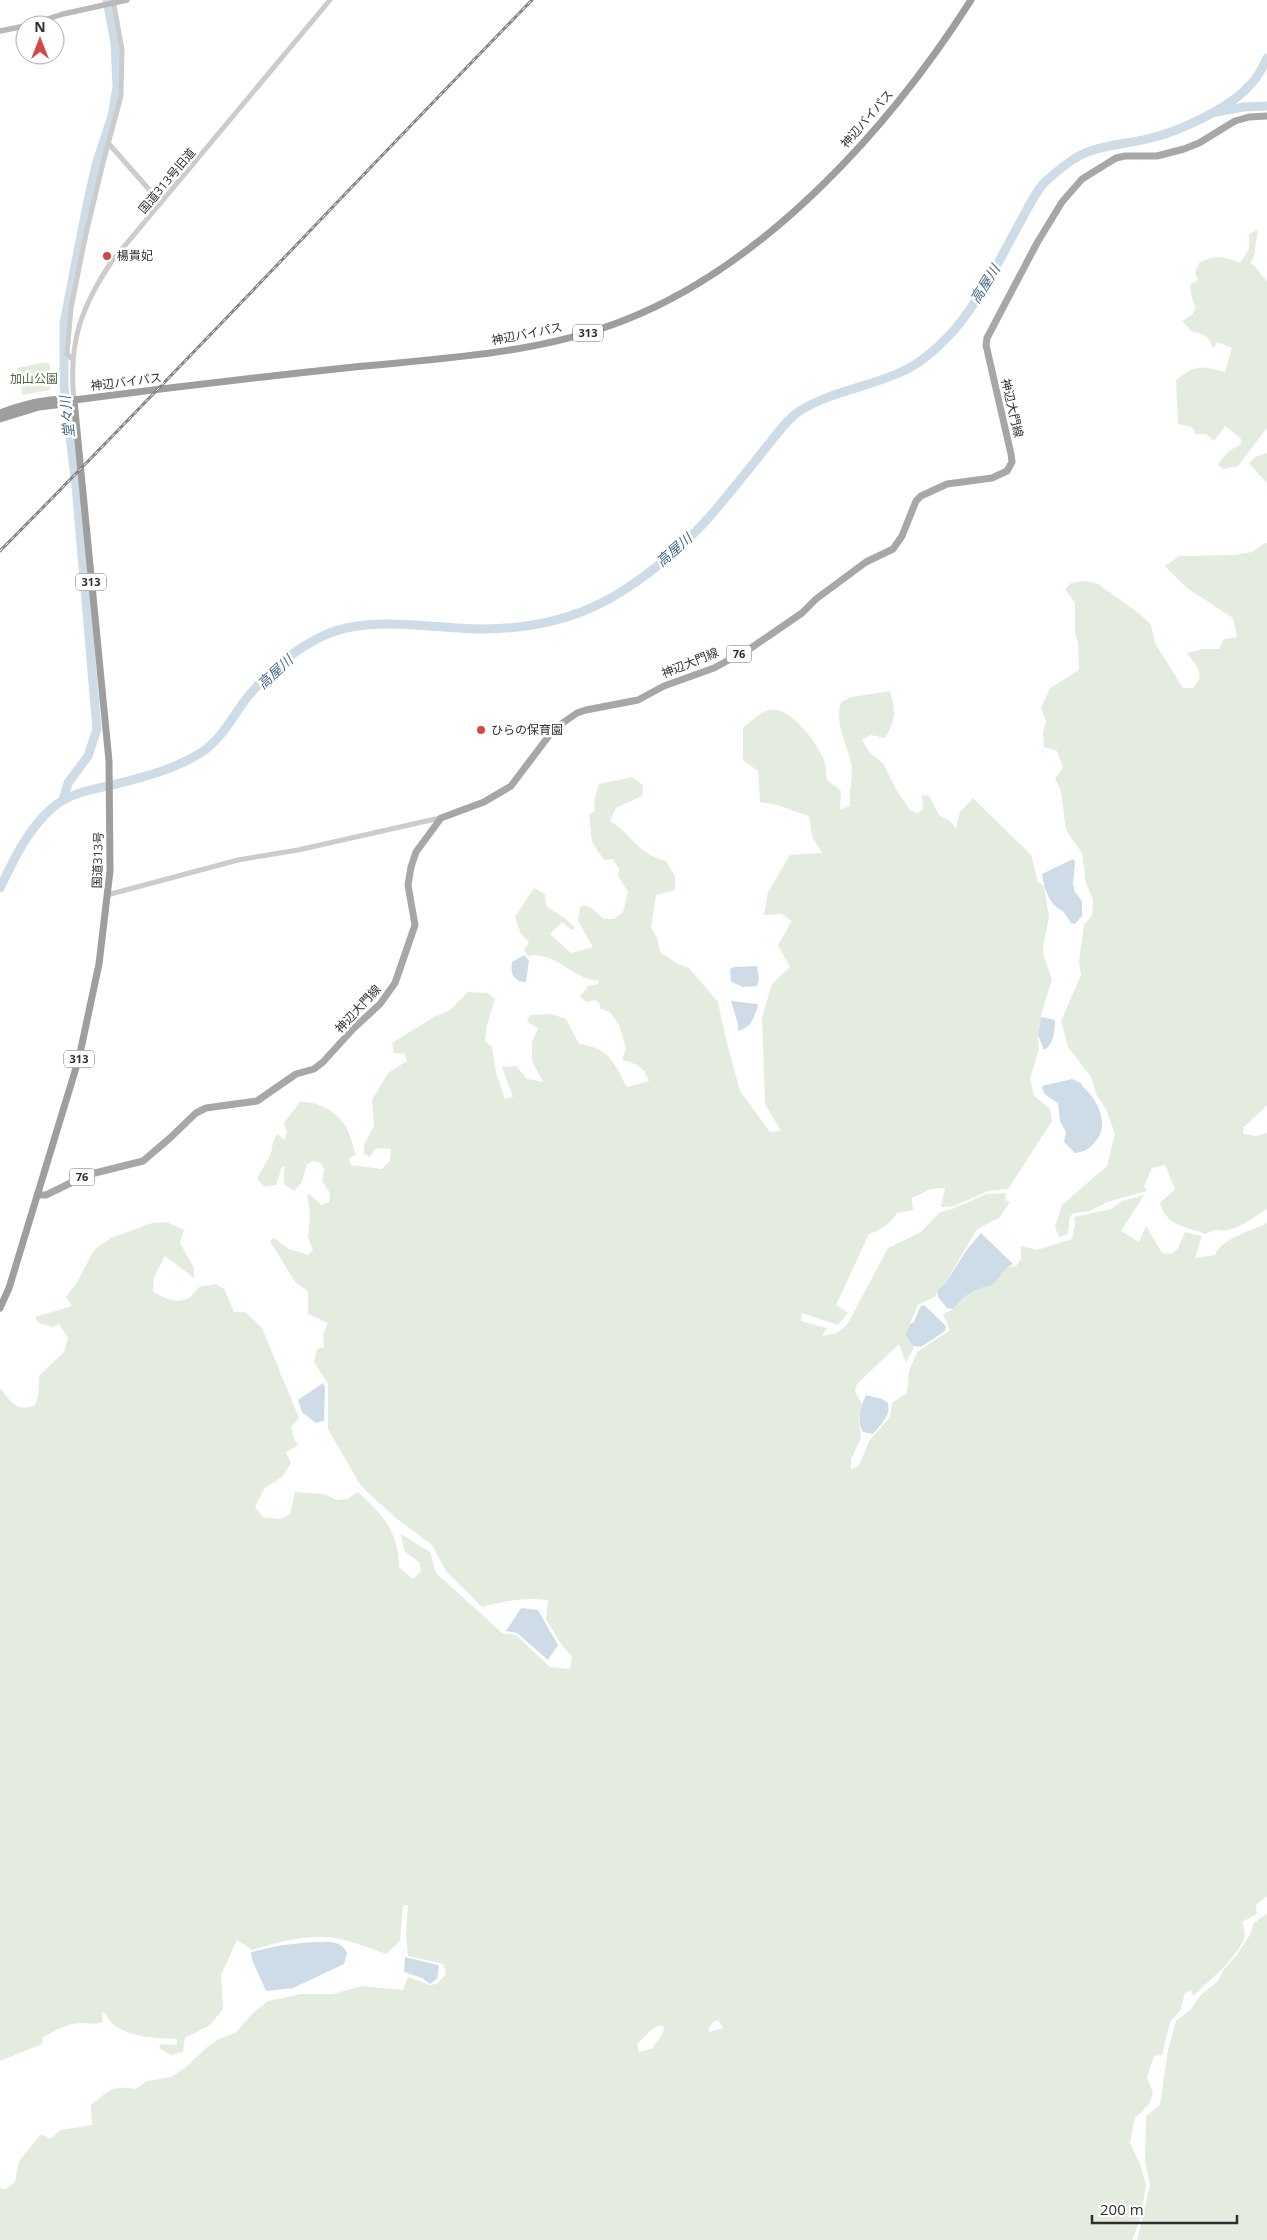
<svg xmlns="http://www.w3.org/2000/svg" width="1267" height="2240" viewBox="0 0 1267 2240" font-family="'Open Sans','Noto Sans JP',sans-serif">
<style>
.green{fill:#e4ebdf;fill-rule:evenodd}
.water{fill:#cedce8}
.lines{fill:none;stroke-linecap:round;stroke-linejoin:round}
.river{stroke:#cedce8;stroke-width:9}
.tertiary{stroke:#ccc;stroke-width:5}
.secondary{stroke:#b9b9b9;stroke-width:5.5}
.primary{stroke:#a7a7a7;stroke-width:7}
.trunk{stroke:#9e9e9e;stroke-width:7}
.rail-casing{stroke:#848484;stroke-width:3}
.rail{stroke:#fff;stroke-width:1;stroke-dasharray:4;stroke-linecap:butt}
.poi-dot{fill:#d14947;stroke:#fff;stroke-width:2}
.labels{text-anchor:middle;stroke-width:5;stroke-linejoin:round;paint-order:stroke}
.shield{fill:#fff;stroke:#6d6d6d;stroke-width:1}
.shield-label{font-size:11px;font-weight:bold;fill:#2f2f2f}
.street-label{font-size:12px;fill:#2f2f2f;stroke:#fff}
.poi-label{font-size:12px;fill:#2f2f2f;stroke:#fff;text-anchor:start}
.park-label{font-size:12px;fill:#506642;stroke:#fff}
.water-label{font-size:14px;font-style:italic;fill:#466988;stroke:#fff}
</style>
<rect width="100%" height="100%" fill="#fff"/>
<!-- green -->
<path class="green" d="M 1258,229 L 1254,256 L 1250,264 L 1254,265 L 1267,282 L 1267,428 L 1238,466 L 1223,469 L 1218,464 L 1229,451 L 1241,444 L 1241,439 L 1225,426 L 1214,441 L 1206,434 L 1196,434 L 1192,427 L 1178,424 L 1176,380 C 1196,364 1201,366 1225,372 L 1232,348 L 1217,342 L 1213,349 C 1210,337 1204,333 1192,332 L 1182,321 L 1192,315 L 1196,307 L 1192,299 L 1190,285 L 1198,280 L 1195,272 L 1199,263 C 1215,255 1224,256 1240,263 L 1249,249 L 1249,234 Z
M 46,362 L 50,365 L 51,387 L 49,390 L 23,395 L 17,368 Z
M 1267,453 L 1267,483 L 1249,463 L 1255,457 Z
M 1265,543 L 1267,543 L 1267,1105 L 1244,1127 L 1243,1134 L 1256,1136 L 1267,1133 L 1267,1209 C 1255,1216 1242,1227 1228,1230 C 1217,1232 1218,1227 1206,1234 C 1186,1227 1165,1225 1160,1203 L 1175,1189 L 1165,1165 L 1152,1168 L 1144,1186 L 1147,1191 L 1107,1202 L 1090,1211 L 1075,1213 L 1070,1216 L 1068,1234 L 1059,1237 L 1055,1227 L 1062,1205 L 1107,1166 L 1115,1134 L 1106,1109 L 1096,1094 L 1091,1077 L 1068,1047 L 1061,1021 L 1081,975 L 1079,961 L 1082,939 L 1084,925 L 1092,915 L 1093,900 L 1086,883 L 1082,853 L 1066,830 L 1061,792 L 1055,778 L 1063,768 L 1057,751 L 1044,747 L 1043,732 L 1046,721 L 1041,708 L 1050,688 L 1079,670 L 1078,643 L 1075,632 L 1075,603 L 1065,589 L 1071,583 L 1086,581 L 1098,584 L 1141,615 L 1151,625 L 1155,643 L 1183,688 L 1193,688 C 1206,674 1197,666 1187,653 L 1202,649 L 1219,649 L 1224,639 L 1237,637 L 1233,618 L 1187,588 L 1165,566 L 1179,556 L 1235,555 L 1252,552 Z
M 890,691 C 896,713 896,718 885,738 L 871,735 L 862,740 L 870,753 L 883,763 L 896,789 L 910,810 L 917,813 L 923,810 L 922,795 L 929,796 L 939,815 L 949,820 L 956,829 L 960,812 L 973,798 L 1031,855 L 1038,882 L 1044,886 L 1049,917 L 1043,947 L 1044,957 L 1052,979 L 1042,1012 L 1038,1035 L 1039,1049 L 1030,1079 L 1034,1096 L 1050,1109 L 1052,1121 L 1008,1189 L 988,1191 L 954,1206 L 941,1207 L 945,1188 L 931,1189 L 912,1198 L 913,1210 L 897,1213 C 890,1224 881,1230 869,1234 L 836,1305 L 848,1313 L 838,1325 L 802,1313 L 801,1321 L 827,1328 L 822,1336 L 837,1333 L 847,1325 L 888,1248 L 921,1232 L 940,1212 L 952,1209 L 987,1194 L 1006,1193 L 1005,1200 L 1010,1202 L 999,1218 L 981,1227 L 975,1232 L 945,1284 L 937,1290 L 936,1296 L 918,1305 L 905,1335 L 914,1348 L 906,1362 L 899,1344 L 857,1384 L 855,1392 L 862,1404 L 859,1419 L 861,1438 L 851,1459 L 851,1469 L 859,1466 L 869,1441 L 890,1417 L 892,1403 L 907,1393 L 909,1371 L 917,1352 L 950,1330 L 943,1314 L 954,1309 L 957,1302 L 979,1288 L 990,1286 L 997,1280 L 1005,1267 L 1016,1266 L 1021,1259 L 1021,1246 L 1037,1250 L 1072,1239 L 1075,1225 L 1074,1217 L 1111,1209 L 1122,1201 L 1144,1195 L 1121,1231 L 1139,1242 L 1146,1226 L 1162,1253 L 1172,1254 L 1178,1248 L 1185,1232 L 1202,1236 L 1195,1258 L 1215,1255 C 1223,1237 1250,1232 1267,1223 L 1267,1896 L 1256,1905 L 1257,1914 L 1242,1922 C 1244,1928 1246,1935 1243,1941 C 1233,1962 1210,1980 1193,1996 L 1191,1990 L 1185,1993 L 1180,2011 L 1170,2022 L 1162,2055 L 1154,2056 L 1147,2077 L 1153,2093 L 1150,2102 L 1141,2113 L 1135,2117 L 1130,2143 L 1140,2164 L 1146,2185 L 1140,2220 L 1132,2240 L 0,2240 L 0,2188 L 6,2189 L 15,2182 L 19,2161 L 41,2134 L 50,2139 L 61,2130 L 92,2125 L 91,2105 C 110,2090 111,2085 136,2089 L 147,2081 L 171,2077 L 186,2067 L 206,2048 L 219,2039 L 235,2033 L 253,2013 L 268,2001 L 302,1994 L 333,1994 L 362,1986 L 403,1990 L 408,1977 L 430,1985 L 437,1984 L 446,1974 L 443,1964 L 408,1956 L 406,1934 L 408,1905 L 403,1905 L 400,1941 L 386,1954 C 373,1949 359,1944 345,1940 C 314,1932 282,1941 252,1950 L 237,1940 L 221,1975 L 223,2009 L 210,2025 L 185,2038 L 183,2052 L 171,2055 L 159,2048 L 161,2044 L 177,2045 L 177,2039 C 153,2038 117,2038 105,2013 L 102,2012 L 103,2022 C 94,2025 88,2023 79,2023 C 65,2024 55,2031 43,2037 L 42,2044 L 0,2061 L 0,1388 C 11,1401 16,1413 35,1405 L 38,1397 L 39,1376 L 64,1352 L 68,1338 L 59,1324 L 53,1327 L 38,1323 L 35,1317 L 72,1306 L 66,1297 L 76,1284 L 94,1250 L 111,1238 L 152,1223 L 167,1222 L 184,1230 L 180,1243 L 194,1268 L 194,1278 L 165,1256 L 154,1277 L 153,1292 C 172,1302 186,1307 199,1287 L 216,1284 L 224,1289 L 234,1312 L 245,1312 L 262,1328 L 299,1418 L 291,1427 L 294,1439 L 298,1445 L 286,1452 L 291,1463 L 283,1476 L 264,1489 L 255,1507 L 263,1517 L 281,1519 L 290,1514 L 295,1492 L 325,1494 L 336,1500 L 347,1499 L 358,1492 C 383,1515 399,1532 399,1567 L 413,1579 L 421,1571 L 419,1562 L 404,1551 L 401,1534 L 430,1552 L 436,1573 L 502,1633 L 516,1635 L 550,1667 L 570,1669 L 572,1657 L 562,1645 L 546,1620 L 548,1600 C 525,1597 505,1601 482,1607 L 446,1571 L 432,1545 L 397,1519 L 366,1491 L 358,1481 L 328,1429 L 328,1384 L 314,1362 L 317,1349 L 324,1347 L 323,1335 L 328,1323 L 308,1314 L 308,1291 L 295,1282 L 270,1241 L 274,1238 L 289,1249 L 308,1255 L 313,1250 L 308,1237 L 310,1214 L 307,1194 L 311,1195 L 321,1205 L 329,1202 L 330,1193 L 322,1181 L 324,1169 L 321,1163 L 313,1161 L 307,1164 L 302,1182 L 294,1191 L 284,1184 L 284,1167 L 282,1167 L 276,1185 L 265,1187 L 257,1179 C 261,1170 268,1161 271,1153 C 273,1145 272,1140 278,1134 L 284,1140 L 287,1133 L 284,1123 L 300,1102 C 316,1101 335,1110 344,1124 C 350,1133 352,1144 356,1154 L 349,1159 L 351,1165 L 382,1169 L 390,1161 L 391,1149 L 376,1148 L 370,1157 L 364,1154 L 364,1144 L 374,1126 L 372,1100 L 388,1073 L 407,1061 L 404,1053 L 394,1053 L 392,1043 L 434,1017 L 450,1010 L 468,992 L 487,993 L 495,999 L 487,1025 L 485,1041 L 492,1047 L 496,1073 L 505,1099 L 513,1097 L 502,1067 L 516,1066 L 527,1079 L 543,1082 L 532,1061 L 532,1042 L 538,1028 L 527,1022 L 530,1015 L 551,1014 L 566,1019 L 579,1044 C 610,1048 613,1062 627,1087 L 649,1081 C 644,1067 636,1063 622,1060 L 626,1048 L 619,1025 L 610,1012 L 601,1009 L 599,1003 L 595,1000 L 587,1002 L 580,997 L 588,986 L 598,984 L 599,981 C 593,980 588,979 583,977 C 566,969 548,951 528,956 L 524,950 L 529,942 L 521,934 L 515,917 L 534,888 L 545,894 L 546,906 L 566,919 L 575,928 L 572,930 L 562,922 L 550,934 L 571,953 L 593,947 L 578,921 L 580,907 L 585,905 L 593,909 L 604,919 L 614,919 L 623,912 L 628,892 L 618,876 L 619,869 L 613,859 L 604,860 L 592,842 L 589,814 L 595,811 L 594,800 L 599,784 L 632,777 L 643,785 L 642,796 L 616,808 L 610,821 C 633,835 637,854 666,861 L 675,876 L 675,890 L 656,895 L 651,927 L 657,938 L 660,952 L 678,964 L 689,968 L 718,1002 L 725,1036 L 740,1091 L 770,1132 L 781,1131 L 765,1104 L 762,1017 L 772,984 L 790,967 L 778,945 L 792,921 L 781,914 L 764,915 L 768,892 L 790,855 L 822,853 L 812,836 L 809,816 L 774,804 L 760,802 L 758,771 L 743,760 L 743,728 C 751,721 759,713 769,710 C 789,704 818,744 824,760 C 826,766 826,774 827,780 L 841,791 L 840,810 L 850,806 C 848,792 854,776 851,763 C 847,743 834,724 841,702 L 851,697 ZM 718,2020 L 723,2028 L 710,2032 L 708,2029 L 713,2022 ZM 660,2025 L 664,2027 C 662,2039 655,2041 653,2048 L 639,2052 L 637,2044 C 645,2037 650,2029 660,2025 Z
M 1267,1913 L 1267,2240 L 1137,2240 L 1150,2185 L 1145,2162 L 1146,2116 L 1160,2105 L 1168,2050 L 1176,2021 L 1190,2010 L 1201,1995 L 1218,1981 L 1224,1969 L 1236,1956 L 1251,1933 L 1253,1924 Z"/>
<!-- water -->
<path class="water" d="M 1073,859 L 1075,862 L 1073,884 L 1075,892 L 1082,901 L 1082,916 L 1075,924 L 1071,923 L 1063,911 C 1049,905 1044,888 1042,874 Z
M 524,955 L 529,961 L 526,982 C 514,982 510,974 512,962 Z
M 757,966 L 759,979 L 757,986 L 743,987 L 731,982 L 730,969 L 734,967 Z
M 731,1001 L 757,1004 L 758,1006 C 753,1019 752,1027 738,1031 L 738,1024 Z
M 1041,1017 L 1055,1020 C 1055,1031 1054,1044 1044,1050 L 1038,1035 Z
M 1072,1079 L 1081,1083 C 1083,1088 1087,1090 1091,1095 C 1101,1109 1108,1128 1095,1142 C 1089,1149 1085,1152 1075,1153 L 1064,1142 L 1066,1132 L 1060,1121 L 1058,1103 C 1051,1098 1042,1095 1042,1086 Z
M 981,1233 L 1013,1264 C 1000,1269 1001,1280 990,1286 C 987,1287 982,1287 978,1289 C 970,1293 957,1301 954,1309 L 947,1308 L 938,1297 L 937,1290 L 945,1284 L 966,1251 Z
M 924,1305 L 946,1326 L 945,1331 L 921,1347 L 913,1346 L 905,1335 L 910,1324 L 914,1322 L 920,1307 Z
M 323,1383 L 325,1387 L 324,1421 L 316,1423 L 302,1412 L 298,1400 Z
M 866,1395 L 882,1399 L 888,1403 C 891,1416 881,1424 873,1434 L 863,1432 C 856,1421 861,1406 866,1395 Z
M 521,1608 L 538,1610 L 558,1645 L 548,1660 L 517,1633 L 506,1631 Z
M 313,1942 C 327,1942 341,1939 347,1953 L 344,1964 L 293,1988 L 266,1991 L 252,1960 L 251,1952 L 283,1945 Z
M 405,1957 L 438,1965 L 439,1966 L 437,1979 L 430,1984 L 422,1978 L 404,1972 Z"/>
<g class="lines">
<!-- river -->
<path class="river" d="M 1216,112 L 1244,107 L 1267,106
M 63,800 L 68,783 L 88,756 L 97,729 L 76,486 L 64,386 L 64,323 L 87,205 L 96,165 L 112,116 L 117,87 L 115,43 L 107,0
M 0,888 C 14,859 28,829 52,808 C 70,793 90,790 112,785 C 141,778 176,769 202,752 C 220,740 231,720 243,703 C 267,671 307,637 346,628 C 384,620 420,626 458,628 C 515,632 572,623 621,592 C 660,567 693,538 722,502 C 738,483 753,464 768,445 C 778,433 787,419 801,410 C 831,392 867,387 899,373 C 921,364 939,347 955,329 C 981,298 999,261 1018,226 C 1026,212 1033,196 1043,184 C 1050,177 1060,169 1068,163 C 1093,144 1121,146 1151,138 C 1180,131 1230,108 1250,85 C 1257,78 1263,67 1267,58"/>
<!-- tertiary -->
<path class="tertiary" d="M 109,144 L 161,203
M 73,360 L 67,354 L 71,308 L 86,234 L 104,159 L 121,96 L 122,49 L 113,0
M 74,400 C 68,343 81,307 112,261 L 330,0
M 107,895 L 238,860 L 298,850 L 440,818"/>
<!-- secondary -->
<path class="secondary" d="M 29,25 L 63,14 L 127,0
M 0,31 L 25,26"/>
<!-- primary -->
<path class="primary" d="M 38,1195 L 46,1195 L 87,1175 L 143,1161 L 170,1138 L 196,1113 L 206,1108 L 257,1101 L 296,1074 L 314,1069 L 323,1062 L 353,1029 L 380,1004 L 395,983 L 415,925 L 408,885 L 411,867 L 416,852 L 441,818 L 484,802 L 511,786 L 554,729 L 577,713 L 586,710 L 638,700 L 664,686 L 714,668 L 751,648 L 802,613 L 816,599 L 866,562 L 893,549 L 902,536 L 916,501 L 921,496 L 947,484 L 992,478 L 1007,471 L 1012,462 L 1011,454 L 986,345 L 987,338 L 1037,243 L 1062,202 L 1082,179 L 1116,158 L 1125,156 L 1157,156 L 1184,149 L 1199,143 L 1235,121 L 1249,117 L 1267,116"/>
<!-- trunk -->
<path class="trunk" d="M 0,413 C 24,404 49,397 74,400 C 167,388 260,377 354,367 C 444,358 539,354 625,320 C 767,264 890,127 971,0
M 0,419 L 39,407 L 63,404 L 72,401
M 0,1308 L 9,1288 L 79,1058 L 99,964 L 110,871 L 109,761 L 74,400"/>
<!-- rail casing -->
<g class="rail-casing">
<path id="rail" d="M 0,551 C 180,369 354,183 532,0"/>
</g>
<!-- rail -->
<use href="#rail" class="rail"/>
</g>
<!-- markers -->
<g class="poi-dot">
<circle cx="107" cy="256" r="5"/>
<circle cx="481" cy="730" r="5"/>
</g>
<g class="labels">
<!-- shield labels -->
<g class="shield">
<rect x="573" y="324.5" width="30" height="17" rx="4"/>
<rect x="76" y="573.5" width="30" height="17" rx="4"/>
<rect x="726.5" y="645.5" width="25" height="17" rx="4"/>
<rect x="64" y="1050.5" width="30" height="17" rx="4"/>
<rect x="69.5" y="1168.5" width="25" height="17" rx="4"/>
</g>
<g class="shield-label">
<text x="588" y="337">313</text>
<text x="91" y="586">313</text>
<text x="739" y="658">76</text>
<text x="79" y="1063">313</text>
<text x="82" y="1181">76</text>
</g>
<!-- street labels -->
<g class="street-label">
<text transform="translate(867 119) rotate(-49)" y="4">神辺バイパス</text>
<text transform="translate(167 181) rotate(-50)" y="4">国道313号旧道</text>
<text transform="translate(527 334) rotate(-11)" y="4">神辺バイパス</text>
<text transform="translate(126 382) rotate(-7)" y="4">神辺バイパス</text>
<text transform="translate(1012 408) rotate(77)" y="4">神辺大門線</text>
<text transform="translate(690 663) rotate(-22)" y="4">神辺大門線</text>
<text transform="translate(98 860) rotate(-88)" y="4">国道313号</text>
<text transform="translate(358 1009) rotate(-47)" y="4">神辺大門線</text>
</g>
<!-- poi labels -->
<g class="poi-label">
<text x="117" y="260">楊貴妃</text>
<text x="491" y="734">ひらの保育園</text>
</g>
<!-- park labels -->
<g class="park-label">
<text x="34" y="383">加山公園</text>
</g>
<!-- water labels -->
<g class="water-label">
<text transform="translate(985 284) rotate(-58)" y="5">高屋川</text>
<text transform="translate(67 417) rotate(-96)" y="5">堂々川</text>
<text transform="translate(674 550) rotate(-41)" y="5">高屋川</text>
<text transform="translate(275 672) rotate(-43)" y="5">高屋川</text>
</g>
</g>
<!-- north arrow -->
<g transform="translate(40 40)"><circle r="24" fill="#ffffff" stroke="#acacac"/>
<path d="M0-4L9 19L0 12L-9 19Z" fill="#d14947"/>
<text y="-8" font-size="14" font-weight="bold" text-anchor="middle" fill="#2f2f2f">N</text>
</g>
<!-- scale -->
<path d="M1092 2215v8h145v-8" fill="none" stroke="#2f2f2f" stroke-width="2.5"/>
<text x="1100" y="2215" font-size="15" fill="#2f2f2f" stroke="#ffffff" stroke-width="4" paint-order="stroke">200 m</text>
</svg>
